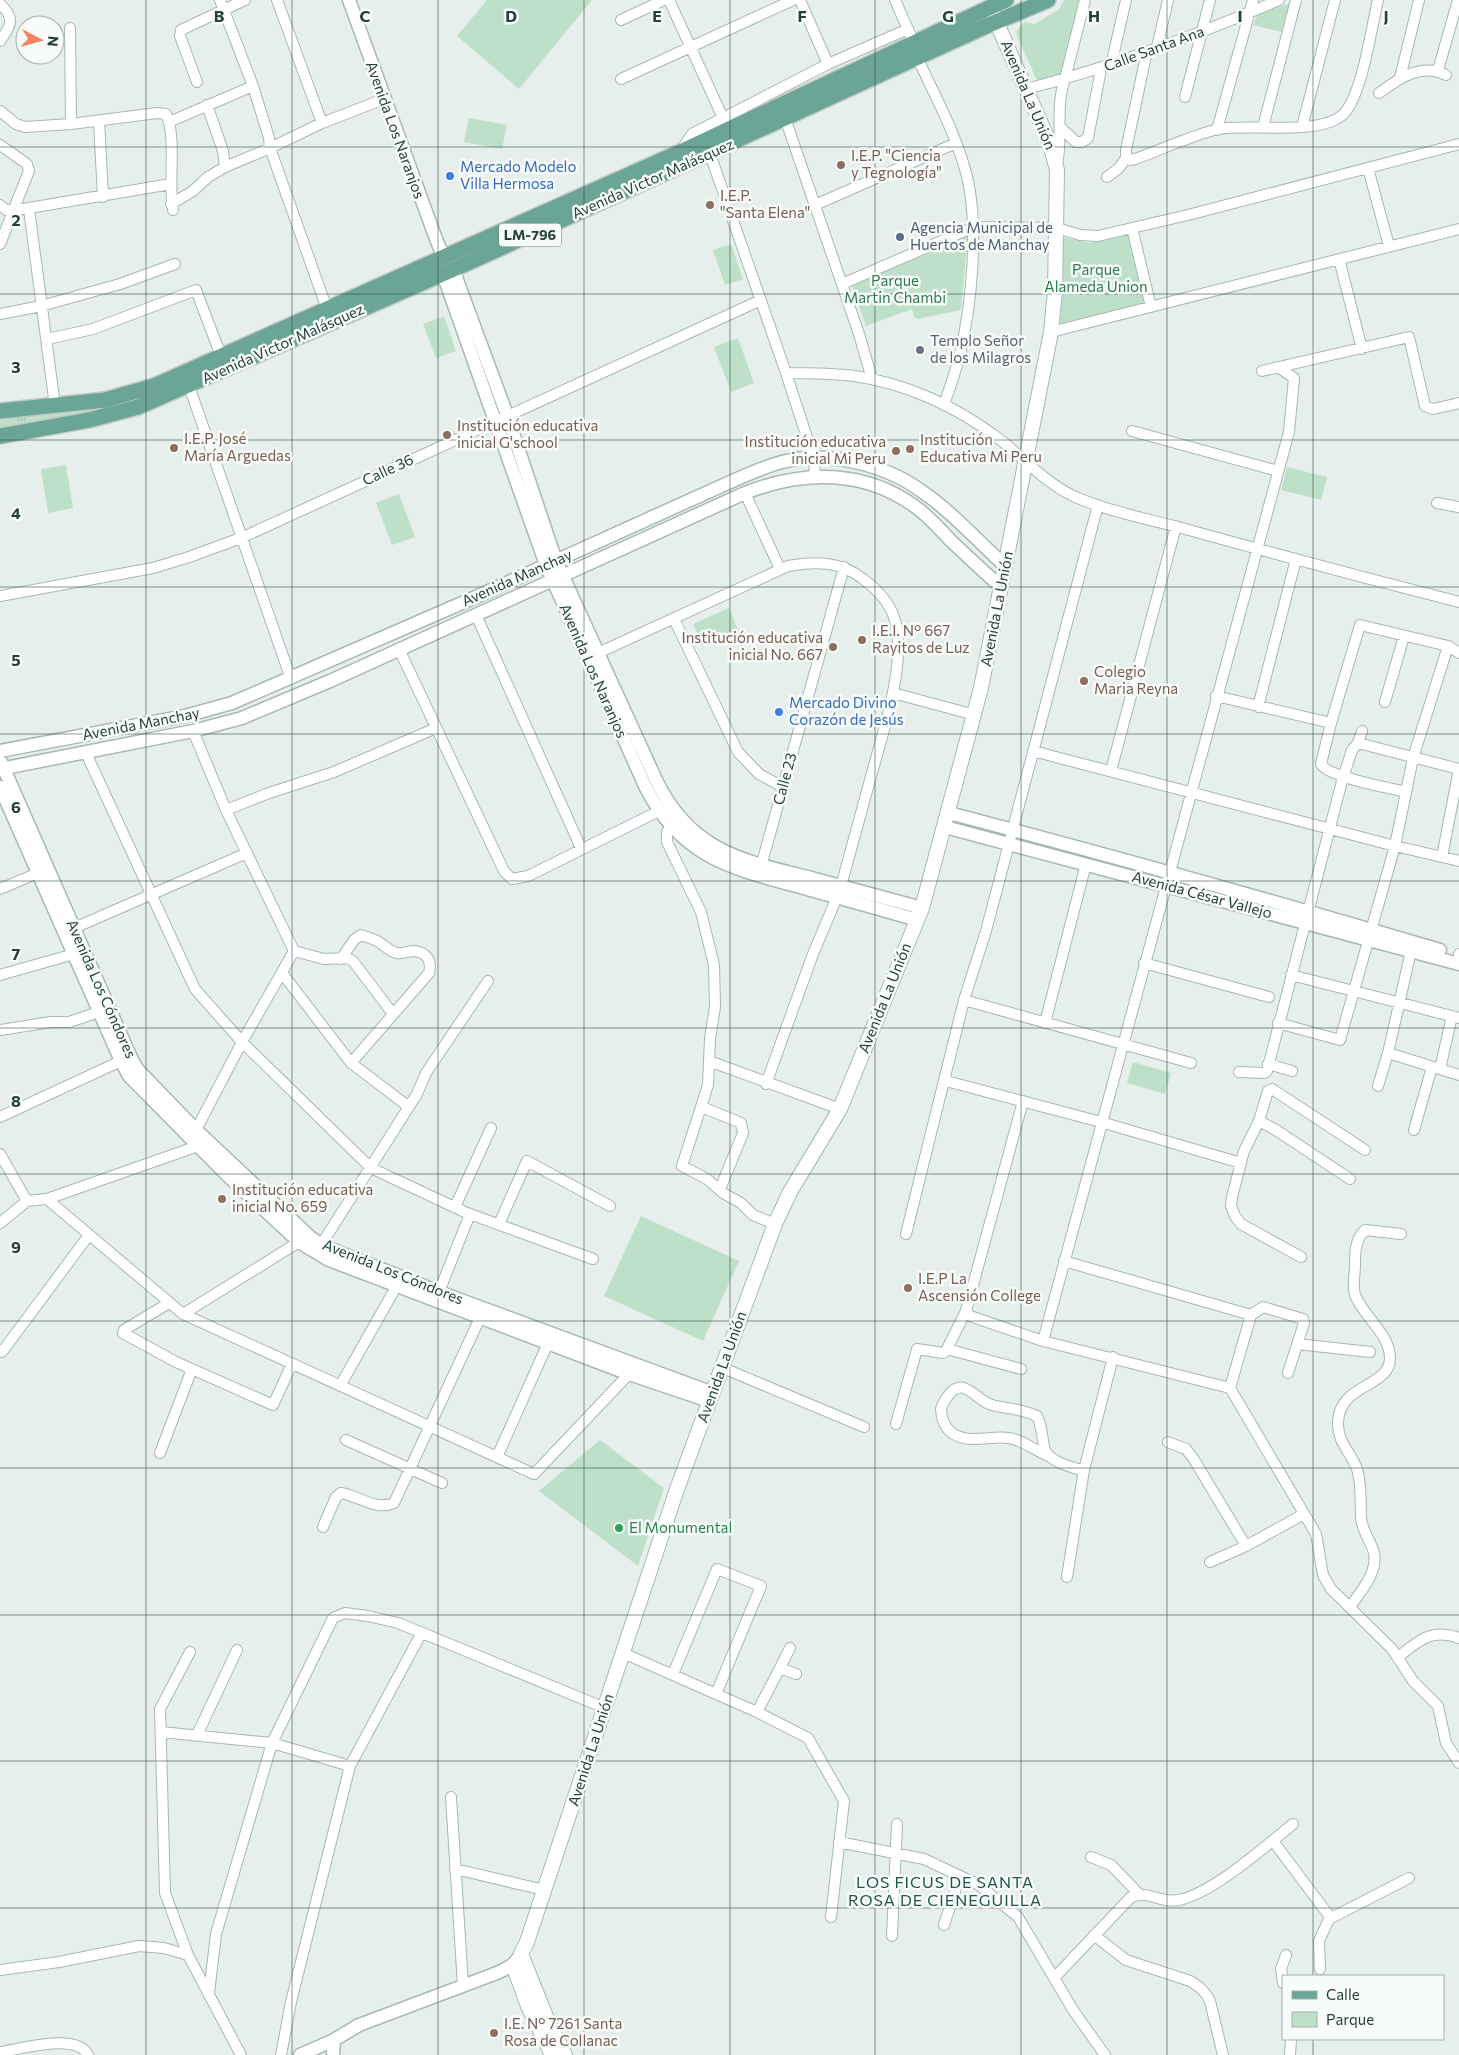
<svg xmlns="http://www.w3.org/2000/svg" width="1459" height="2055" viewBox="0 0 1459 2055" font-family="Commissioner,sans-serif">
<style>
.grass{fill:url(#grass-tufts)}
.park{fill:#bfe0c8}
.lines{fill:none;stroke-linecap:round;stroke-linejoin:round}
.minor-casing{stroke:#a8b8b2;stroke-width:12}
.tertiary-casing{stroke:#a8b8b2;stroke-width:15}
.secondary-casing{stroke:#a4bbb3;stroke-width:16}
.primary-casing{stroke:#c2cac8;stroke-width:18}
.minor{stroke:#fff;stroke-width:10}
.tertiary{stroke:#fff;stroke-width:12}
.secondary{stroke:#fff;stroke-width:14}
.primary{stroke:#6aa596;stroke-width:15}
.grid{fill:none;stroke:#24423a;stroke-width:1;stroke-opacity:0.55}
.education-dot{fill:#8d6e63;stroke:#f7fbf9;stroke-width:2}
.shop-dot{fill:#3f7fe0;stroke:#f7fbf9;stroke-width:2}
.service-dot{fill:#5c6f8a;stroke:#f7fbf9;stroke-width:2}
.worship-dot{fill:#6b7280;stroke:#f7fbf9;stroke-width:2}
.leisure-dot{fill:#2e9e5b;stroke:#f7fbf9;stroke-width:2}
.labels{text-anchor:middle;stroke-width:5;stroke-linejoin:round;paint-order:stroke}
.shield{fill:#f7fbf9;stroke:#637a73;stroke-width:1}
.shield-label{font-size:14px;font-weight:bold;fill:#24423a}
.street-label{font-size:15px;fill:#24423a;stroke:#f7fbf9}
.education-label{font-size:15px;fill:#785e54;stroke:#f7fbf9;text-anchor:start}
.shop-label{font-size:15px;fill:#366cbe;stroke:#f7fbf9;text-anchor:start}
.service-label{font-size:15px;fill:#4e5e75;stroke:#f7fbf9;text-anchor:start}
.park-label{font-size:15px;fill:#2d7a4b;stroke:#f7fbf9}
.worship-label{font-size:15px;fill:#5b616d;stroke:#f7fbf9;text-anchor:start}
.leisure-label{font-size:15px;fill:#27864d;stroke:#f7fbf9;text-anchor:start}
.neighbourhood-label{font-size:16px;letter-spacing:1px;fill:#1f5548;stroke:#f7fbf9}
.grid-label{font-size:16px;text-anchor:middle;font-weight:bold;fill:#24423a;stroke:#f7fbf9;stroke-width:5;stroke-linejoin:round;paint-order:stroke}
</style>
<defs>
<pattern id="grass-tufts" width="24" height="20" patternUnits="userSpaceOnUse" patternTransform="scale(1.25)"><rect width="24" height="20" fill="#bfe0c8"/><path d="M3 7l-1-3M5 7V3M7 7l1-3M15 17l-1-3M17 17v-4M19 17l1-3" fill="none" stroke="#a4c1ad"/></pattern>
</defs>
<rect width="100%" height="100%" fill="#e6efeb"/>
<!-- grass -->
<path class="grass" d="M 145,401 L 0,431 L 0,418 L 76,412 Z"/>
<!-- park -->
<path class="park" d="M 487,0 L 592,0 L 519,89 L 457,36 Z
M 1064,0 L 1082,0 L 1065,75 L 1039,85 L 1017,36 L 1017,30 L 1024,22 L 1035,24 L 1059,9 Z
M 1291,3 L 1285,33 L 1253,25 L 1258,14 Z
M 469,118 L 507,125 L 502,149 L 464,142 Z
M 968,233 L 961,310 L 917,319 L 914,317 L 912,309 L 866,326 L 851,283 Z
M 1130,235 L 1145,302 L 1068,325 L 1055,325 L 1061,237 L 1089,243 Z
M 731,244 L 743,279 L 725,285 L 713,250 Z
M 444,316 L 456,351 L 436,358 L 423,324 Z
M 738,338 L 754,383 L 731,392 L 714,347 Z
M 66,465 L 73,508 L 48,513 L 41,469 Z
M 1287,467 L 1327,477 L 1321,500 L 1281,490 Z
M 399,494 L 415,537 L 392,545 L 376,503 Z
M 729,608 L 738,630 L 702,646 L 693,624 Z
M 1133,1062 L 1171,1073 L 1165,1094 L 1127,1083 Z
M 641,1216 L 739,1261 L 703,1341 L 604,1296 Z
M 600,1440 L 664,1488 L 638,1566 L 539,1491 Z"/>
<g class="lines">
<!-- minor casing -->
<g class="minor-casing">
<path id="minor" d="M 220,0 L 253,86 L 269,138 L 270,148 L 327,309
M 277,0 L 322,123
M 669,0 L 723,118
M 800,0 L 828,64
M 895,0 L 914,43
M 0,4 C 15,18 12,25 0,41
M 621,20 L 664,0
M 70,28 L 71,124
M 1157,47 L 1168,0
M 917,57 C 934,94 954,130 965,169 C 980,220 972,306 959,358 C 955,374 949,389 944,405
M 1111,65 L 1126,0
M 1438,70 L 1458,0
M 1400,78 L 1419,0
M 621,79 L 793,0
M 197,82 L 180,36 L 181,30 L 245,0
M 1026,89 C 1113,67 1197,35 1279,0
M 1379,93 C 1398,79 1421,62 1446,75
M 1185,97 L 1210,0
M 207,105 L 223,151 L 225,167
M 0,111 L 16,124 L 25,127 L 71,124 L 157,113 L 166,114 C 177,136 168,184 173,210
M 785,118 L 859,334 L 872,379
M 99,121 L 103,197
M 169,122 L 253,86
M 1060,127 L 1076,142 L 1082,142 L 1088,138 L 1101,69
M 1263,127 L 1296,0
M 1302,127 L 1335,0
M 1217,130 L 1253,0
M 0,145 L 27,164 L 29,171 L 0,244
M 681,151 L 692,134 L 828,64 L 908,29
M 710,154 L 786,373 L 814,459 L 815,477
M 1126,158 L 1130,160 L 1135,159 C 1160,150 1193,135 1218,129 C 1251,123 1328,138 1347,110 C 1363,87 1371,30 1378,0
M 1057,165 C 1063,137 1055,106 1065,79 L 1085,0
M 1368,168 L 1389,246
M 1107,177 L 1119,168 L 1126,158 L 1126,150 L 1147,51
M 171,204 L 193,191 L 208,177 L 225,167 L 270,148 L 322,123 L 384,99
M 0,205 L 6,210 L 17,210 L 171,184
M 815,205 L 956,143
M 29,209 L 55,406
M 1132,228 L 1151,307
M 1339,259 L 1362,349
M 842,284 L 974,227 L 1057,228 L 1080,235 L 1098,236 L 1192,214 L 1459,144
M 0,314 L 41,306 L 120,284 L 175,264
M 1051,332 L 1459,229
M 47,339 L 93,329 L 196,290 L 221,356
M 1262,371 L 1409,337 L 1425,406 L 1433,409 L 1459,403
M 786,373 C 809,373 831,373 854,376 C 906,383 957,407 998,438 C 1025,459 1048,486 1080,499 C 1114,513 1153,520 1189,530 C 1279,555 1369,579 1459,602
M 189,386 L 291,679
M 1132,431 L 1278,471
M 745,493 L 780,569
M 1437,503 L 1459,507
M 0,596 L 153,568 L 189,557 L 241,538 L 761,300
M 476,615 L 581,848
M 674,619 L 738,752 L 759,774 L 783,787
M 399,649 L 504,871 L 512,879 L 528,876 L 659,811
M 598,653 L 788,566 C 815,561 841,561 863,579 C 878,590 892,605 896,624 C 905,666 884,729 873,769 C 862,808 852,847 841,886
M 893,693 L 975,715
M 1216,696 L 1331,723
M 1385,702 L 1404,636
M 1258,707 L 1296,559
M 193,731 L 226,810 L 294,951 L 324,959 L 347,958 L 353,961 L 393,1014
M 1358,743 L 1459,769
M 1033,751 L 1395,846 L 1459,861
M 86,753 L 195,989 L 242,1042 L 371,1168 L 467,1213 L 593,1259
M 1111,771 L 1176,526
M 1406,792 C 1390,788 1327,777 1321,764 L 1331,723 L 1360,625 L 1448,646 L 1459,653
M 226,810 L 269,793 L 334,772 L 436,728
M 671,825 L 667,832 L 667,842 L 701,912 L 714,965 L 715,1007 L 710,1039 L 708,1085 L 682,1166 L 707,1179 L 723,1193 L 741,1203 L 753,1215 L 775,1224
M 1442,857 L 1459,769
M 760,870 L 844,567
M 0,889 L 38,873
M 67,931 L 247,853
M 1459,956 L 1459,954
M 341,959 L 354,940 L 361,935 C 366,937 372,938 377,941 C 384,944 389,952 397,953 C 403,954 408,951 414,951 C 427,952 432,961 429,973 L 351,1063
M 1144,963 L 1269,997
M 282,973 L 351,1063 L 409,1107
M 0,975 L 74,954
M 1291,975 L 1459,1018
M 964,1000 L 1191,1063
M 1045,1023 L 1086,864
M 1278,1023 L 1340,1040 L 1395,846 L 1413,758 L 1448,646
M 0,1030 L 51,1022 L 69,1022 L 99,1012
M 1388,1053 L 1459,1075
M 709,1061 L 840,1109
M 1268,1064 L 1292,1071
M 1440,1069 L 1452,1016
M 1239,1072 L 1264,1073 L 1267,1071 L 1342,781 L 1352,750 L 1358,743 L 1362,731
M 946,1081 L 1101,1122 L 1241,1163
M 766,1084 L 813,954 L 837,897
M 1378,1086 L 1388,1053 L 1411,951
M 702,1107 L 741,1123 L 743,1133 L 720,1189
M 0,1117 L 121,1061
M 1259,1121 L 1268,1091 L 1272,1089 L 1365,1150
M 196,1130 L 242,1042 L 294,951
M 1414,1130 L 1432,1067
M 0,1154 L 27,1201
M 47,1199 L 183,1314 L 534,1474 L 629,1374
M 455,1207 L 491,1128
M 0,1223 L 27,1201 L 47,1199 L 198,1146
M 499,1224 L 527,1161 L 610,1206
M 906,1234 L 964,1000 L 986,931 L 1098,505
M 321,1245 L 417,1094 L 426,1073 L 488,981
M 1301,1257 L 1241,1224 L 1235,1216 L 1231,1206 L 1232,1197 L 1244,1151 L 1259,1121 L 1276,1130 L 1350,1179
M 1064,1261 L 1251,1315
M 439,1292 L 470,1214
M 169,1303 L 124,1330 L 123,1333 L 176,1362 L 273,1405 L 292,1364
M 966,1311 L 970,1316 L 1043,1341 L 1230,1388 L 1316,1534 L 1323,1575 L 1331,1589 L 1392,1649 L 1413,1681 L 1438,1706 L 1446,1743 L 1459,1763
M 183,1314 L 299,1242
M 1043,1341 L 1289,432 L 1294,378 L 1278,367
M 1297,1344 L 1370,1352
M 947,1349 L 1021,1369
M 0,1350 L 2,1352 L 89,1235
M 723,1368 L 864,1427
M 340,1386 L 400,1280
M 1230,1388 L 1251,1315 L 1263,1307 L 1303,1319 L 1304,1323 L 1288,1373
M 896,1424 L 917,1349 L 943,1353 L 946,1351 L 966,1311 L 1023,1101
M 346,1440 L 442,1483
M 1168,1442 L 1186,1449 L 1193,1458 L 1246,1546
M 160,1453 L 192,1369
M 497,1457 L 548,1343
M 1051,1457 C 1037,1452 1023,1440 1009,1438 C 990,1435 970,1445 952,1433 C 945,1428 941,1418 941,1409 C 942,1404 945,1400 948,1396 C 963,1374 976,1401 992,1405 C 1008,1409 1022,1409 1037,1416 C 1042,1426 1042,1436 1044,1447 C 1047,1462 1072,1467 1084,1471
M 323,1527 L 336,1497 L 341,1493 C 360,1496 375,1511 394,1503 L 480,1318
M 1210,1562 L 1246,1546 L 1304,1514
M 1067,1577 L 1084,1470 L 1113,1357
M 1350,1607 C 1360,1592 1378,1573 1374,1553 C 1371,1541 1362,1531 1361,1518 C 1360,1502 1362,1484 1357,1469 C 1350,1450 1337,1443 1338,1421 C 1341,1382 1391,1388 1390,1357 C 1389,1333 1363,1316 1355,1295 C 1352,1285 1355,1275 1355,1265 C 1355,1252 1355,1240 1365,1230 L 1401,1234
M 190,1652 L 160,1709 L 165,1893 L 188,1955 L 241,2055
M 623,1653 L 757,1712 L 808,1738 L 844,1801 L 831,1917
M 1398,1657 C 1420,1640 1431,1628 1459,1638
M 780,1668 L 790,1648
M 673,1674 L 717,1569 L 761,1586 L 716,1694
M 757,1712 L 780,1668 L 796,1674
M 161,1732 L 272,1743 L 350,1766
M 197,1735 L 237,1650
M 451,1797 L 463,1986
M 1273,1841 L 1330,1917 L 1333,1917 L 1409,1878
M 839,1842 L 924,1859 L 979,1885 L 1018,1917 L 1073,2010 L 1105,2055
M 1091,1857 L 1111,1865 L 1139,1894
M 455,1869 L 544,1890
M 944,1925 L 960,1876
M 1094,1935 L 1126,1960 L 1190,1981 C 1200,1987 1205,1991 1210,2001 L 1223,2055
M 892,1936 L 897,1824
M 1320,1969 L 1319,1941 L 1330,1917
M 0,1970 L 59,1962 L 139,1946 L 164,1948 L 188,1955
M 1054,1978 L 1131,1897 C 1150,1890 1160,1904 1179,1900 C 1213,1893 1266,1846 1293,1824
M 1283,1983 L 1281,1969 L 1286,1955
M 209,1993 L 216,1934 L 272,1743 L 333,1618 L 345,1613 L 368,1616 L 398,1623 L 605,1708
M 0,2052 C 21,2049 77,2032 88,2055
M 281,2055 L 291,2002 L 350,1766 L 421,1634
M 1290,2055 L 1291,2039"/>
</g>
<!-- tertiary casing -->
<g class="tertiary-casing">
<path id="tertiary" d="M 349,0 L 436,239 L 444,258 L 453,269 L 507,415 L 556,561 L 657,782 C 692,853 745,861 815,879 C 851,889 886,898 922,908
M 444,266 L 443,274 L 546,565 L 646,788 C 683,860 735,869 807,889 C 843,899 880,909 917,920
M 0,751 L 185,716 L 232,703 L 469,600 L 728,483 C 746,475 763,467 782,462 C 827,451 882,463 920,490 C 950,510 979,542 1005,566
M 1,762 L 132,1060 L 138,1070 L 196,1130 L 309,1236 L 321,1245 L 439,1292 L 713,1393
M 0,769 L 193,731 L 242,718 L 330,681 L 745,493 C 803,470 865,469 917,508 C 929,517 940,529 950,540 C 967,556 984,572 1001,587
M 0,787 L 121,1061 L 129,1076 L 227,1175 L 299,1242 L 329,1260 L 629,1374 L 709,1401
M 949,813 C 1113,856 1277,902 1440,950
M 945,827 L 1459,964
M 300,2055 L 334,2040 L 359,2025 L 497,1973 L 513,1965 L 518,1958
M 333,2055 L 334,2040"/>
</g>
<!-- secondary casing -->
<g class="secondary-casing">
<path id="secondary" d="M 513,1965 L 528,2006 L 552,2055
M 565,2055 L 547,2019 L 521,1954 L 527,1942 L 677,1489 L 775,1224 L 790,1192 L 840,1109 L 922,908 L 981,688 L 1051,332 L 1055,291 L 1057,170 L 1050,144 L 992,12"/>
</g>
<!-- primary casing -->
<g class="primary-casing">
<path id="primary" d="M 0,411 L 105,400 L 154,386 L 680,152 L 1006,0
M 0,436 L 89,420 L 138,407 L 470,262 L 984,27 L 1048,0"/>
</g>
<!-- minor -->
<use href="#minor" class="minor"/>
<!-- tertiary -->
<use href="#tertiary" class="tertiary"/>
<!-- secondary -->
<use href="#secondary" class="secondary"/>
<!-- primary -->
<use href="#primary" class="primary"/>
</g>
<!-- grid -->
<path class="grid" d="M 146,0 L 146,2055M 292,0 L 292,2055M 438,0 L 438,2055M 584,0 L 584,2055M 730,0 L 730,2055M 875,0 L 875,2055M 1021,0 L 1021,2055M 1167,0 L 1167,2055M 1313,0 L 1313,1976M 0,147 L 1459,147M 0,294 L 1459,294M 0,440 L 1459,440M 0,587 L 1459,587M 0,734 L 1459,734M 0,881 L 1459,881M 0,1028 L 1459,1028M 0,1174 L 1459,1174M 0,1321 L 1459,1321M 0,1468 L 1459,1468M 0,1615 L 1459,1615M 0,1761 L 1459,1761M 0,1908 L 1459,1908M 1313,2039 L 1313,2055"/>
<!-- markers -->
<g class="education-dot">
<circle cx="841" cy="165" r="5"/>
<circle cx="710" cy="205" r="5"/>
<circle cx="447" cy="435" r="5"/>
<circle cx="174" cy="448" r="5"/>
<circle cx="910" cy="449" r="5"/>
<circle cx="896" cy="451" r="5"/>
<circle cx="862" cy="640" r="5"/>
<circle cx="833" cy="647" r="5"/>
<circle cx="1084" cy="681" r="5"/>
<circle cx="222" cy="1199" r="5"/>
<circle cx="908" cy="1288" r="5"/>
<circle cx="494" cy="2033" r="5"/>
</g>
<g class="shop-dot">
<circle cx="450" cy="176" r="5"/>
<circle cx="779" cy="712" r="5"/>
</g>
<circle class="service-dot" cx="900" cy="237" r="5"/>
<circle class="worship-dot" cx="920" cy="350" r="5"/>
<circle class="leisure-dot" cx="619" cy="1528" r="5"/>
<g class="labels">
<!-- shield labels -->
<rect class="shield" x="499" y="223.5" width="62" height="23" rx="4"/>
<g class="shield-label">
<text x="530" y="240">LM-796</text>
</g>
<!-- street labels -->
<g class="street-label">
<text transform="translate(1154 49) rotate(-20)" y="5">Calle Santa Ana</text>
<text transform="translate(1028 95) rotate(67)" y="5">Avenida La Unión</text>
<text transform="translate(395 130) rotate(70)" y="5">Avenida Los Naranjos</text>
<text transform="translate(653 179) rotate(-24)" y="5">Avenida Victor Malásquez</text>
<text transform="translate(283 344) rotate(-24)" y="5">Avenida Victor Malásquez</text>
<text transform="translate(388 470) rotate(-25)" y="5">Calle 36</text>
<text transform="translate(517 578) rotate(-24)" y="5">Avenida Manchay</text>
<text transform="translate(997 609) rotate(-79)" y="5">Avenida La Unión</text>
<text transform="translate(593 671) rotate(66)" y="5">Avenida Los Naranjos</text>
<text transform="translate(141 724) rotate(-11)" y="5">Avenida Manchay</text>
<text transform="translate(785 779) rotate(-75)" y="5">Calle 23</text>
<text transform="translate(1202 895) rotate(15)" y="5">Avenida César Vallejo</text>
<text transform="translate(101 989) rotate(66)" y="5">Avenida Los Cóndores</text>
<text transform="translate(885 998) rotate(-68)" y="5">Avenida La Unión</text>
<text transform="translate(393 1272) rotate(22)" y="5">Avenida Los Cóndores</text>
<text transform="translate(722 1367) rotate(-70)" y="5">Avenida La Unión</text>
<text transform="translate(591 1750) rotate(-72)" y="5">Avenida La Unión</text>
</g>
<!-- education labels -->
<g class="education-label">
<text x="851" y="161">I.E.P. "Ciencia<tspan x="851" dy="17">y Tegnología"</tspan></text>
<text x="720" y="201">I.E.P.<tspan x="720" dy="17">"Santa Elena"</tspan></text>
<text x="457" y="431">Institución educativa<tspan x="457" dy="17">inicial G'school</tspan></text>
<text x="184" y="444">I.E.P. José<tspan x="184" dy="17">María Arguedas</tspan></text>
<text x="920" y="445">Institución<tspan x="920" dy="17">Educativa Mi Peru</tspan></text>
<text x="886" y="447" text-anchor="end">Institución educativa<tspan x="886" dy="17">inicial Mi Peru</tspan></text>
<text x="872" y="636">I.E.I. N° 667<tspan x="872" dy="17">Rayitos de Luz</tspan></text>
<text x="823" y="643" text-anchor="end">Institución educativa<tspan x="823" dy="17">inicial No. 667</tspan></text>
<text x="1094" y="677">Colegio<tspan x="1094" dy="17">Maria Reyna</tspan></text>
<text x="232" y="1195">Institución educativa<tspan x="232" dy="17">inicial No. 659</tspan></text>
<text x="918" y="1284">I.E.P La<tspan x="918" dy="17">Ascensión College</tspan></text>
<text x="504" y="2029">I.E. N° 7261 Santa<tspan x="504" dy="17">Rosa de Collanac</tspan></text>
</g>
<!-- shop labels -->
<g class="shop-label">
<text x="460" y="172">Mercado Modelo<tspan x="460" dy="17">Villa Hermosa</tspan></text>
<text x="789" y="708">Mercado Divino<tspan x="789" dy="17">Corazón de Jesús</tspan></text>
</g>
<!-- service labels -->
<g class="service-label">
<text x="910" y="233">Agencia Municipal de<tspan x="910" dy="17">Huertos de Manchay</tspan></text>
</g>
<!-- park labels -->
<g class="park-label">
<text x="1096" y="275">Parque<tspan x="1096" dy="17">Alameda Union</tspan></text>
<text x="895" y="286">Parque<tspan x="895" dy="17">Martin Chambi</tspan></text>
</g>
<!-- worship labels -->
<g class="worship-label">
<text x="930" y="346">Templo Señor<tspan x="930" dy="17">de los Milagros</tspan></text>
</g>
<!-- leisure labels -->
<g class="leisure-label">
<text x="629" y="1533">El Monumental</text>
</g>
<!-- neighbourhood labels -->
<g class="neighbourhood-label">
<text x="945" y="1888">LOS FICUS DE SANTA<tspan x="945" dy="18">ROSA DE CIENEGUILLA</tspan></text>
</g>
</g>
<g class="grid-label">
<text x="219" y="22">B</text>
<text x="365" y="22">C</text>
<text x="511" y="22">D</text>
<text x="657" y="22">E</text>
<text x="802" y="22">F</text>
<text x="948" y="22">G</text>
<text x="1094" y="22">H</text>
<text x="1240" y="22">I</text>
<text x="1386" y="22">J</text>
<text x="16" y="226">2</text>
<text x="16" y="373">3</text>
<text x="16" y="519">4</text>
<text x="16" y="666">5</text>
<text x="16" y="813">6</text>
<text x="16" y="960">7</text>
<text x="16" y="1107">8</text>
<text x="16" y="1253">9</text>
</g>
<!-- legend -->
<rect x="1282" y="1975" width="162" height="65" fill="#f7fbf9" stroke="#a3b1ad"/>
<rect x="1292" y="1991" width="25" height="8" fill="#6aa596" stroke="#a3b1ad"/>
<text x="1326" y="2000" font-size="15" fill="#24423a">Calle</text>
<rect x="1292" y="2012" width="25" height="15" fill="#bfe0c8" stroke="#a3b1ad"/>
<text x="1326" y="2025" font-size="15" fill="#24423a">Parque</text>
<!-- north arrow -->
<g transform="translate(40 40) rotate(96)"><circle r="24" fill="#f7fbf9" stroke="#a3b1ad"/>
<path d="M0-4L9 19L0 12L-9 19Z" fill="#f4845f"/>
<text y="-8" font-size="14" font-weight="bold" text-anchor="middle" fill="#24423a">N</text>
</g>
</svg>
